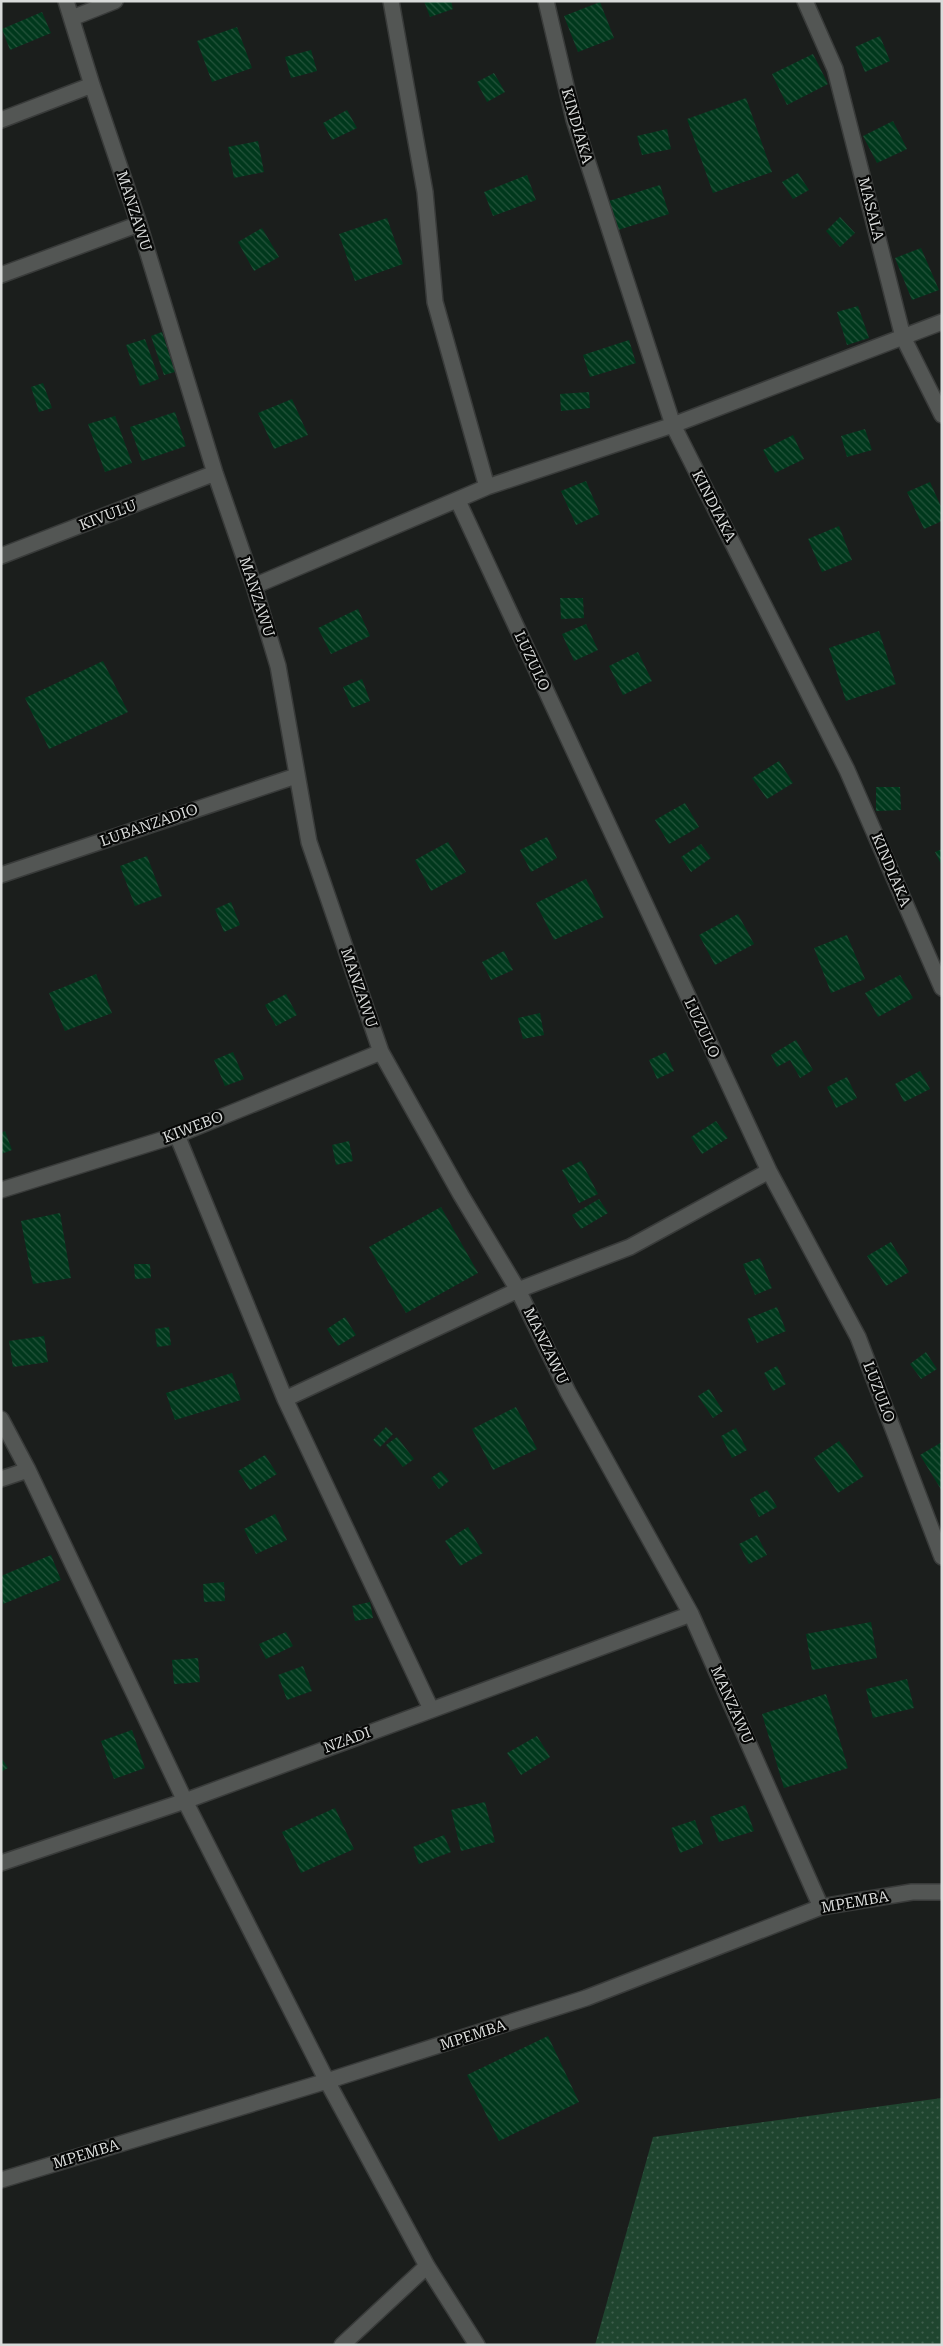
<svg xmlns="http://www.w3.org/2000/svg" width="943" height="2346" viewBox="0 0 943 2346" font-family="'Roboto Serif',serif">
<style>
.grass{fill:url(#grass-dots)}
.building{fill:url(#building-back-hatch)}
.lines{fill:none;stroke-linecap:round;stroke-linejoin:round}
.street-casing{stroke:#393b3a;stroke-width:18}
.street{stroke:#535654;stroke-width:15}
.labels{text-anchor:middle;stroke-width:4.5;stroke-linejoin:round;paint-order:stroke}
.street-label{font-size:15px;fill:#d9dbda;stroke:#070807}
</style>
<defs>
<pattern id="grass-dots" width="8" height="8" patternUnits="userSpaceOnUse" patternTransform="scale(1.25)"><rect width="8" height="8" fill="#1f452f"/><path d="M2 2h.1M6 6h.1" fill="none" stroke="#3f5f4d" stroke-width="1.8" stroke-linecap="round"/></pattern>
<pattern id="building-back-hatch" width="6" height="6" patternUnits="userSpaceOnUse" patternTransform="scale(1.25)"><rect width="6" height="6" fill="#00381c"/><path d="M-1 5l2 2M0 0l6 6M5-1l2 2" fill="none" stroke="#25543c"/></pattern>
</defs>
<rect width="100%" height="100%" fill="#1b1e1c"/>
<!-- grass -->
<path class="grass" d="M 942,2098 L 942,2345 L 595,2345 L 653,2137 Z"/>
<!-- building -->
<path class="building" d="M 424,1 L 451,1 L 453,9 L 430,17 Z
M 600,2 L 614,38 L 578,52 L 564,16 Z
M 42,12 L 51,33 L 10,50 L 2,29 Z
M 237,27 L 252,68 L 212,82 L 197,41 Z
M 880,36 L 890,61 L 865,72 L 855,47 Z
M 311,50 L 317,71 L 291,78 L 285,57 Z
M 813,54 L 828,84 L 787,105 L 772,74 Z
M 494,73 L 505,92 L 487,102 L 477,82 Z
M 746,98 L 772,172 L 713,193 L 687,119 Z
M 347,110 L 357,128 L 332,140 L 323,123 Z
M 893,121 L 907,149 L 877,163 L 863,136 Z
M 667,129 L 671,149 L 642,155 L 637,136 Z
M 258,141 L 264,172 L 234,178 L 228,147 Z
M 798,173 L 809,190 L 793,199 L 782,182 Z
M 527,175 L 536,200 L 493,216 L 484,192 Z
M 660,185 L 669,214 L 618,230 L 609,201 Z
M 840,217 L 855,233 L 840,247 L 826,231 Z
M 387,218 L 403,264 L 355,281 L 339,234 Z
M 262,228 L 279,257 L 254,271 L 238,242 Z
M 921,248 L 939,290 L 912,300 L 895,258 Z
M 858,306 L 869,338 L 847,345 L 837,312 Z
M 162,332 L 175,372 L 164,375 L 151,336 Z
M 145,339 L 159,379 L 140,386 L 126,345 Z
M 629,340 L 636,363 L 590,377 L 583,355 Z
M 43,383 L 52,408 L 39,412 L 31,387 Z
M 589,392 L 590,408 L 561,411 L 560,394 Z
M 292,399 L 308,435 L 274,449 L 258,413 Z
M 175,412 L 186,446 L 142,461 L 130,427 Z
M 115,416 L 132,463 L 105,472 L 88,424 Z
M 865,429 L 872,450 L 847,457 L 841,436 Z
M 793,435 L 804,459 L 775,473 L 763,450 Z
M 586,481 L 600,514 L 576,525 L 561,491 Z
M 930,482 L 942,509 L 942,521 L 924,529 L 907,492 Z
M 839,526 L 852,560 L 822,572 L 808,539 Z
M 560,598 L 583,598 L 584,618 L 561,619 Z
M 358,609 L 370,636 L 331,654 L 318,628 Z
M 586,624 L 598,650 L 574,661 L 562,634 Z
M 879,631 L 896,684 L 846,701 L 829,648 Z
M 638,652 L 652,681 L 623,695 L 609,666 Z
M 103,661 L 128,712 L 49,749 L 25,698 Z
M 362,679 L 370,701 L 352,708 L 343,687 Z
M 779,761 L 793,783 L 767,799 L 752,778 Z
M 876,787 L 900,787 L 901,810 L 876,811 Z
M 685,803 L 699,827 L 669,844 L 655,820 Z
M 547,837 L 557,858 L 531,872 L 520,850 Z
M 448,842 L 466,872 L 431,891 L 415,860 Z
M 701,844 L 711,858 L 691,872 L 681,857 Z
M 942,849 L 942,866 L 935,852 Z
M 147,856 L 162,896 L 135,906 L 120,866 Z
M 586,879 L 604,917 L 554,940 L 536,903 Z
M 231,902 L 240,925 L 224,932 L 215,909 Z
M 738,914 L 754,944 L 715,965 L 699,935 Z
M 847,935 L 865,979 L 831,993 L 814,948 Z
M 504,951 L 513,970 L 491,980 L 482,962 Z
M 96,974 L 112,1013 L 65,1031 L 49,993 Z
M 900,975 L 913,998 L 878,1017 L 865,993 Z
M 286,994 L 297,1015 L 276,1026 L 265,1005 Z
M 540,1013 L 544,1035 L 523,1039 L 518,1018 Z
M 796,1040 L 813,1070 L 800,1078 L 790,1060 L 777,1067 L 771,1055 Z
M 233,1052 L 244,1079 L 225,1086 L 214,1060 Z
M 666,1052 L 674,1071 L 657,1079 L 649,1060 Z
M 920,1071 L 930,1089 L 904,1102 L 895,1084 Z
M 847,1077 L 857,1098 L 836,1108 L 827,1087 Z
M 716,1121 L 728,1138 L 702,1154 L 691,1137 Z
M 5,1131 L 12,1150 L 1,1154 L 1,1133 Z
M 349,1141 L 353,1161 L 336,1165 L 332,1145 Z
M 581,1161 L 598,1194 L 579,1203 L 562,1170 Z
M 599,1199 L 608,1213 L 581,1229 L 572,1215 Z
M 441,1207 L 478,1273 L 406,1313 L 369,1247 Z
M 60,1213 L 71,1278 L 33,1284 L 21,1221 Z
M 891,1242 L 909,1272 L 886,1286 L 867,1256 Z
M 760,1258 L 772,1288 L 755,1295 L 743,1264 Z
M 134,1264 L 150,1264 L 151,1278 L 135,1279 Z
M 777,1307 L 786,1331 L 757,1343 L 747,1319 Z
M 345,1317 L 356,1335 L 338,1346 L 327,1329 Z
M 169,1327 L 171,1345 L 157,1347 L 155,1329 Z
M 44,1336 L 48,1362 L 13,1367 L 9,1341 Z
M 926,1352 L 937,1369 L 921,1379 L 910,1364 Z
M 777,1366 L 786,1384 L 773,1391 L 764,1373 Z
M 232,1373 L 241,1400 L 175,1420 L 166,1393 Z
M 709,1389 L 723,1411 L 713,1418 L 698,1396 Z
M 516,1407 L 537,1449 L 493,1470 L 472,1429 Z
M 386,1427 L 393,1434 L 380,1447 L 373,1440 Z
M 736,1428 L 747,1450 L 732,1458 L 721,1436 Z
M 397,1437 L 414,1459 L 403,1467 L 386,1445 Z
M 839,1441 L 864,1476 L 838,1493 L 814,1458 Z
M 942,1442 L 942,1491 L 920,1455 Z
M 265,1455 L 277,1474 L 250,1490 L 238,1471 Z
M 441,1471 L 449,1481 L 439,1489 L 431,1478 Z
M 767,1490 L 777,1507 L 759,1517 L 750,1499 Z
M 275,1514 L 287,1540 L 256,1554 L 244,1529 Z
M 468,1527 L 483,1553 L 460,1566 L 445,1541 Z
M 757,1535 L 767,1555 L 749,1564 L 739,1544 Z
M 51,1555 L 61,1580 L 3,1604 L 1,1576 Z
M 224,1582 L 225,1601 L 204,1602 L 203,1584 Z
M 370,1602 L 373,1618 L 355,1621 L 352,1606 Z
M 871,1622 L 877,1658 L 812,1670 L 806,1634 Z
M 286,1632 L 293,1646 L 266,1659 L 259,1644 Z
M 198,1658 L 200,1682 L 174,1684 L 172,1660 Z
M 303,1666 L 312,1691 L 287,1700 L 278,1675 Z
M 907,1679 L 914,1708 L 873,1718 L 866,1689 Z
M 826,1694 L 848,1768 L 784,1788 L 762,1714 Z
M 132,1730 L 145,1768 L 114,1779 L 101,1741 Z
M 537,1736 L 550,1757 L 521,1775 L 507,1753 Z
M 1,1757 L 8,1768 L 1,1772 Z
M 485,1802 L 495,1842 L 461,1851 L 451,1810 Z
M 745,1805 L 754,1831 L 719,1842 L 710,1817 Z
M 335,1808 L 354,1849 L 301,1873 L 282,1832 Z
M 695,1820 L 703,1844 L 680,1853 L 671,1828 Z
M 444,1835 L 451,1852 L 419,1864 L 413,1847 Z
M 548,2036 L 579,2102 L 499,2141 L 467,2075 Z"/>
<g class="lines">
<!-- street casing -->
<g class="street-casing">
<path id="street" d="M 66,1 L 92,85 L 139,224 L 215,473 L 254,586 L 278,666 L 309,842 L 381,1052 L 461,1195 L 518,1290 L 568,1392 L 691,1614 L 821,1907
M 391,1 L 425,192 L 435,302 L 487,487
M 546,1 L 574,120 L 673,425 L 847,770 L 942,988
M 805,1 L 835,69 L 903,337 L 942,415
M 72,18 L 115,1
M 1,120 L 92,85
M 1,275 L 139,224
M 458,501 L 769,1171 L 858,1337 L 942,1557
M 1,556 L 215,473
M 254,586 L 487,487 L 673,425 L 942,322
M 1,875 L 296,776
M 177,1135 L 285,1399 L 431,1709
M 1,1190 L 177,1135 L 381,1052
M 285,1399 L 518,1290 L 630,1247 L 769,1171
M 1,1419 L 28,1470 L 185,1801 L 327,2081 L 427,2266 L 477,2345
M 1,1479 L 28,1470
M 1,1863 L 185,1801 L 691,1614
M 1,2180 L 327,2081 L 586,1998 L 821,1907 L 912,1892 L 942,1892
M 342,2345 L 427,2266"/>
</g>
<!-- street -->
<use href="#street" class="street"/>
</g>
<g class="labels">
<!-- street labels -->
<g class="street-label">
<text transform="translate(577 126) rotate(74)" y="5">KINDIAKA</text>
<text transform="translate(871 209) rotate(76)" y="5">MASALA</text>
<text transform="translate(134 211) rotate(72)" y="5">MANZAWU</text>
<text transform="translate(714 506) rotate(63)" y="5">KINDIAKA</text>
<text transform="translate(108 515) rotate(-21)" y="5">KIVULU</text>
<text transform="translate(257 597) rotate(72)" y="5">MANZAWU</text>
<text transform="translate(532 661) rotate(65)" y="5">LUZULO</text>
<text transform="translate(149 825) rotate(-19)" y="5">LUBANZADIO</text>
<text transform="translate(891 870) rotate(67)" y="5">KINDIAKA</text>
<text transform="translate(359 988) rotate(71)" y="5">MANZAWU</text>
<text transform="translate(702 1028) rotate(65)" y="5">LUZULO</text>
<text transform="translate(193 1127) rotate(-21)" y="5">KIWEBO</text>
<text transform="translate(546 1346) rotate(64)" y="5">MANZAWU</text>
<text transform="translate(879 1392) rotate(69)" y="5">LUZULO</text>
<text transform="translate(732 1705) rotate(66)" y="5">MANZAWU</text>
<text transform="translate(347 1740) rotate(-20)" y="5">NZADI</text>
<text transform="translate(855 1902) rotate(-10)" y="5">MPEMBA</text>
<text transform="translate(473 2035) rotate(-18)" y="5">MPEMBA</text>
<text transform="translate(86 2154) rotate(-17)" y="5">MPEMBA</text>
</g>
</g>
<!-- border -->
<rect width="943" height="2346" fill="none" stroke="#d9dbda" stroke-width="5"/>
</svg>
